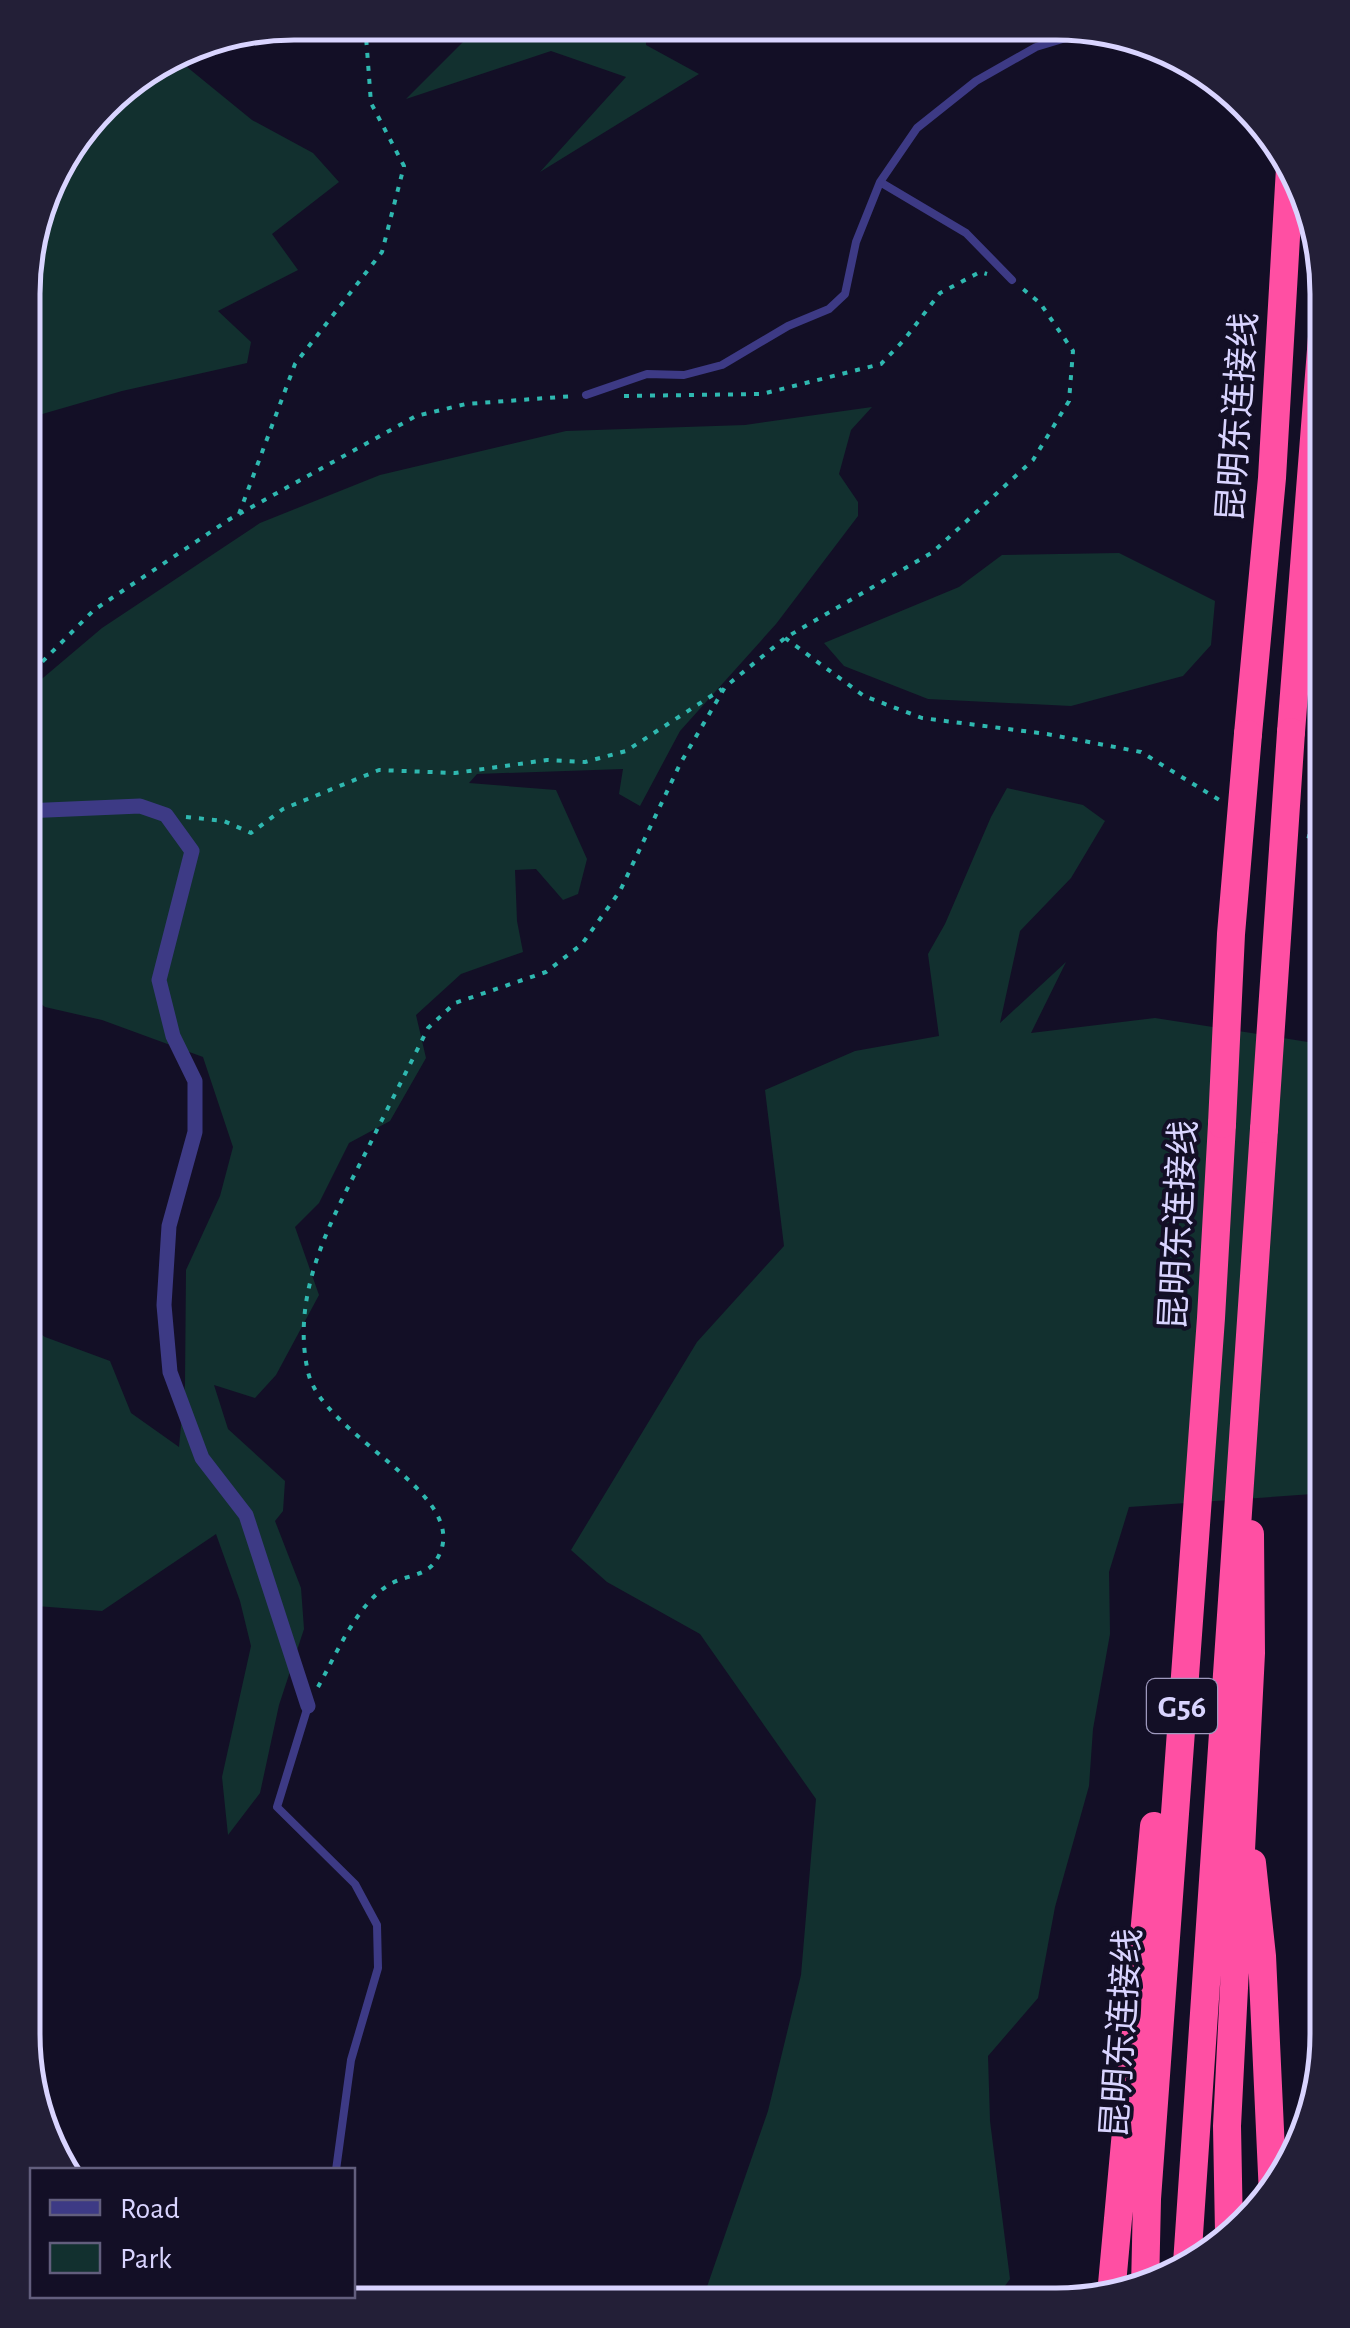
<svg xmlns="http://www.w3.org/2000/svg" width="1350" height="2328" viewBox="0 0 1350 2328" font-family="'Alegreya Sans','Noto Sans SC',sans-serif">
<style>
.green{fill:#12302f}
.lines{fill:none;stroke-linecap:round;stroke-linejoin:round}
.path{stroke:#2fb8b0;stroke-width:4;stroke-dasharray:5 8;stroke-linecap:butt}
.lane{stroke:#3d3a85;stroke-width:8}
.street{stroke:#3d3a85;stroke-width:15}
.highway{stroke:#ff4fa3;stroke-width:28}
.highway-bridge{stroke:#ff4fa3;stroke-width:28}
.labels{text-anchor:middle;stroke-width:8;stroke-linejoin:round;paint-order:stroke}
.shield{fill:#130f26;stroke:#9e99be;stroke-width:2.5}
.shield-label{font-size:32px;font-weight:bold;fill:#d9d4ff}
.street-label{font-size:35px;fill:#d9d4ff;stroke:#130f26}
.rim{fill:none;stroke:#d9d4ff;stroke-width:5}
</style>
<rect width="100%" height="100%" fill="#130f26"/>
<!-- green -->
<path class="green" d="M 481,24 L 646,25 L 646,45 L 699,74 L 540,172 L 626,77 L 551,51 L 406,99 Z
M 231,35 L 187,67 L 252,120 L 313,153 L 339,182 L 272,234 L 298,270 L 218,311 L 251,342 L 247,363 L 122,391 L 25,419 L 25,259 L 51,173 L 115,90 L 191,43 Z
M 872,407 L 851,430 L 839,474 L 858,502 L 858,516 L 776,624 L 680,731 L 640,806 L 619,794 L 623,769 L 477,774 L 469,783 L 556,790 L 587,859 L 578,894 L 563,900 L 536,869 L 515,870 L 517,921 L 523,952 L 461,974 L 416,1015 L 426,1058 L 390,1121 L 349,1143 L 319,1203 L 295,1227 L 319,1295 L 276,1375 L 255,1398 L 214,1385 L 228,1429 L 285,1481 L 283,1511 L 275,1521 L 301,1588 L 304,1629 L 279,1705 L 260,1793 L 228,1835 L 222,1777 L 251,1646 L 240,1601 L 216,1534 L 102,1611 L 23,1605 L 23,1322 L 45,1337 L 110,1361 L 131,1413 L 179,1447 L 185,1384 L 186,1270 L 220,1196 L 233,1147 L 203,1057 L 102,1020 L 45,1007 L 24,990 L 24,694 L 102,628 L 260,523 L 380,475 L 566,431 L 745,425 Z
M 1119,553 L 1215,601 L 1211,645 L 1183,676 L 1071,706 L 928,699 L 844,666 L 824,643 L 959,587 L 1002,555 Z
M 1007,788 L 1083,805 L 1105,821 L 1071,878 L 1020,931 L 1000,1023 L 1066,962 L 1031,1033 L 1155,1018 L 1327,1045 L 1327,1493 L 1129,1507 L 1109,1572 L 1110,1634 L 1093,1729 L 1089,1786 L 1055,1907 L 1038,1998 L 988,2056 L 990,2121 L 1010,2279 L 991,2305 L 985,2305 L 983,2293 L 944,2305 L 701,2304 L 768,2111 L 801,1975 L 816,1799 L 700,1634 L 607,1582 L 571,1550 L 697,1342 L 784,1246 L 765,1090 L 855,1051 L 939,1036 L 928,954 L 945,924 L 991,817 Z"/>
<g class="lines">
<!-- path -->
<path class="path" d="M 624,396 L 762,394 L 881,364 L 904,340 L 940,293 L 980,272 L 987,274
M 239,514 L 295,364 L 382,252 L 404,166 L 371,103 L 365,23
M 785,638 L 864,696 L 922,718 L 1047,734 L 1141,752 L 1221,801
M 24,680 L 94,610 L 230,519 L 416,416 L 466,404 L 574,396
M 186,817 L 224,821 L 251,833 L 283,809 L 379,770 L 455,773 L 547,760 L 585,762 L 626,751 L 722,689
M 1307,836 L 1327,841
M 318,1687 C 336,1655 358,1601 392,1583 C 412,1573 430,1577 440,1553 C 467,1491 322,1435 308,1372 C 290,1292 332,1219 367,1150 C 387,1109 408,1069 428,1028 L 455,1003 L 546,972 L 582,944 L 620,891 L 680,764 L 725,687 L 785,638 L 933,552 L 1033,460 L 1069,401 L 1073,351 L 1040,303 L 1023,289"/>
<!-- lane -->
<path class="lane" d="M 880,182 L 966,233 L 1012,280
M 586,395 L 647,374 L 684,375 L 722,365 L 788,326 L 829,309 L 845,294 L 856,242 L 880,182 L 917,128 L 976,81 L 1036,47 L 1099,28
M 308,1706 L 277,1807 L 355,1884 L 377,1925 L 378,1968 L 351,2060 L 336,2170
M 294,2303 L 297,2296"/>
<!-- street -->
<path class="street" d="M 24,811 L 140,806 L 166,815 L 192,851 L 159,980 L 173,1036 L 195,1081 L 195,1132 L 169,1226 L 164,1305 L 170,1372 L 202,1458 L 246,1515 L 308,1706"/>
<!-- highway -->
<path class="highway" d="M 1291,732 L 1326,286
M 1248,734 L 1272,478 L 1290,168
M 1252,1863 L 1262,1956 L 1273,2195
M 1229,2232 L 1227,2126 L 1251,1653 L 1250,1534
M 1187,2264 L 1264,1129
M 1145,2288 L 1147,2199 L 1211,1318 L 1222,1124
M 1111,2295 L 1154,1826"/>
<!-- highway-bridge -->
<path class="highway-bridge" d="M 1222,1124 L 1231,934 L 1248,734
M 1264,1129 L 1291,732"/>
</g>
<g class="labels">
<!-- shield labels -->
<rect class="shield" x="1147" y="1679" width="70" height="54" rx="8"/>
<g class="shield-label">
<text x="1182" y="1717">G56</text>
</g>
<!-- street labels -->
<g class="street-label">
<text transform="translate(1237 417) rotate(-86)" y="12">昆明东连接线</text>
<text transform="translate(1178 1225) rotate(-87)" y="12">昆明东连接线</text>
<text transform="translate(1121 2033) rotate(-86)" y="12">昆明东连接线</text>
</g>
</g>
<!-- crop -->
<path d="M0 0H1350V2328H0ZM294 40H1056A254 254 0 0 1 1310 294V2034A254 254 0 0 1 1056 2288H294A254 254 0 0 1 40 2034V294A254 254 0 0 1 294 40Z" fill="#231f37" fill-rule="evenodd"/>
<path class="rim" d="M294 40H1056A254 254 0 0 1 1310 294V2034A254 254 0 0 1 1056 2288H294A254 254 0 0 1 40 2034V294A254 254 0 0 1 294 40Z"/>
<!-- legend -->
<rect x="30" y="2168" width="325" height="130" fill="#130f26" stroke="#625e7d" stroke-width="2.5"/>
<rect x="50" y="2200" width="50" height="15" fill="#3d3a85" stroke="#625e7d" stroke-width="2.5"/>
<text x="120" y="2218" font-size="30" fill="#d9d4ff">Road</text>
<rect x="50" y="2243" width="50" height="30" fill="#12302f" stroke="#625e7d" stroke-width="2.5"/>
<text x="120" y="2268" font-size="30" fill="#d9d4ff">Park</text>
</svg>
